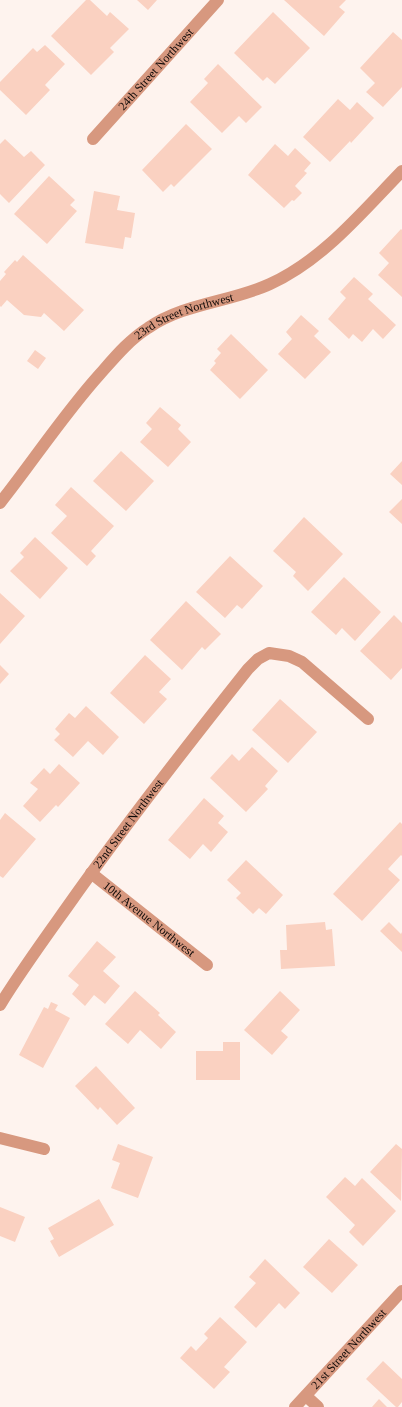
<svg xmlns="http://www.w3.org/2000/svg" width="402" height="1407" viewBox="0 0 402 1407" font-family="Georgia,serif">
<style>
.building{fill:#fad1c1}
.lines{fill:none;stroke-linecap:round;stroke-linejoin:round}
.service{stroke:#d7987f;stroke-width:12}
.minor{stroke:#d7987f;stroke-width:12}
.labels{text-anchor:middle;stroke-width:3;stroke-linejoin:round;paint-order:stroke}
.street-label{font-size:12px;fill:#100a08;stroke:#fef3ee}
</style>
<rect width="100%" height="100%" fill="#fef3ee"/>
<!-- building -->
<path class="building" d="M 86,0 L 90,0 L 107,16 L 110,12 L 129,29 L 110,48 L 114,52 L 91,75 L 51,36 Z
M 137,0 L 157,0 L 148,10 Z
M 284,0 L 346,0 L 339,7 L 345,12 L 324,36 Z
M 273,12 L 310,48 L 275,84 L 267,77 L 263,81 L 234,53 Z
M 393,32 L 402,40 L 402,87 L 383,107 L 366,92 L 375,83 L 360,68 Z
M 45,45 L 65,64 L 45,85 L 50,90 L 26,115 L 0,90 L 0,82 L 33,48 L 37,52 Z
M 218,64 L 262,107 L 246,123 L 239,116 L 222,133 L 190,102 L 208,83 L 204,79 Z
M 338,99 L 350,110 L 357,102 L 374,118 L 351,143 L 350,141 L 330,162 L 303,137 Z
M 186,124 L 212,149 L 174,187 L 171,184 L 163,192 L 142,170 Z
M 5,139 L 24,157 L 31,151 L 45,165 L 9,203 L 0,194 L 0,144 Z
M 275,144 L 288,156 L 295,148 L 311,163 L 304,171 L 307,173 L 295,186 L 302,193 L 294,201 L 292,200 L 284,208 L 248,175 Z
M 49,176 L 75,200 L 70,205 L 77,211 L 47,244 L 14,214 Z
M 94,191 L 120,196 L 117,210 L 135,213 L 131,238 L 125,237 L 123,249 L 85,243 Z
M 401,229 L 402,230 L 402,297 L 378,275 L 389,263 L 379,253 Z
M 23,255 L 84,310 L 64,331 L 44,313 L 41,317 L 24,315 L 7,300 L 1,307 L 0,306 L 0,281 L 6,274 L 4,272 L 15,260 L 17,262 Z
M 354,277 L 373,294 L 368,299 L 396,325 L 383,339 L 373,329 L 362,342 L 353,334 L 349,339 L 328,319 L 346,298 L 340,292 Z
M 301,315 L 319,331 L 314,336 L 331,352 L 305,379 L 278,354 L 292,339 L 286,332 Z
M 231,334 L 268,370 L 240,399 L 210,370 L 216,363 L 214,361 L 221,353 L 217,349 Z
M 35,350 L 46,358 L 38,369 L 27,361 Z
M 160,407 L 181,425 L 178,429 L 191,442 L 168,467 L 140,442 L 152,429 L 146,423 Z
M 121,451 L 154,481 L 126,511 L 93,481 Z
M 402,461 L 402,485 L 390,474 Z
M 71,487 L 114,526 L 91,551 L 96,556 L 87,566 L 51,533 L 67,516 L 55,505 Z
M 402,499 L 402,524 L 389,512 Z
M 304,517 L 343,554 L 308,591 L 293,576 L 296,572 L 273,551 Z
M 35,537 L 68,568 L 40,599 L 10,571 L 24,557 L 20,553 Z
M 230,556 L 263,586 L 242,609 L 237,605 L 225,618 L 196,592 Z
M 344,577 L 381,612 L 355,641 L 342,628 L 336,635 L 311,612 Z
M 0,593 L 25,616 L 0,644 Z
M 186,601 L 221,634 L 205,650 L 202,647 L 182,670 L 150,640 Z
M 394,615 L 402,623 L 402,668 L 391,680 L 360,651 Z
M 145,655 L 171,679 L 159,692 L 167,699 L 144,724 L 110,693 Z
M 0,665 L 9,674 L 0,684 Z
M 280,699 L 317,732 L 288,763 L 252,730 Z
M 86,706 L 119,737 L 103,755 L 88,741 L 73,757 L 54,740 L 60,734 L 55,729 L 69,713 L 75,718 Z
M 252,747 L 278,771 L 265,786 L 268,789 L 246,812 L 210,778 L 232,754 L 239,761 Z
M 59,764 L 80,783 L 58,807 L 56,805 L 40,822 L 23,806 L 38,789 L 30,783 L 44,768 L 50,774 Z
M 204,798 L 224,816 L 218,823 L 228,832 L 211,852 L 203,844 L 190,859 L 168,840 Z
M 5,813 L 36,839 L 3,878 L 0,876 L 0,820 Z
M 400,822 L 402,824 L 402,856 L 401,855 L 388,869 L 400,880 L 362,921 L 333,894 Z
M 246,860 L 283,895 L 266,914 L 259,908 L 253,914 L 236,898 L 241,893 L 227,880 Z
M 325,922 L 326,930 L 332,929 L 335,966 L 281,969 L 280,950 L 287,950 L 286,925 Z
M 389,922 L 401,934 L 402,932 L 402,952 L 380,931 Z
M 97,941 L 116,957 L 103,971 L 120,986 L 105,1004 L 94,995 L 85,1006 L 72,994 L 79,985 L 68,976 Z
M 135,991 L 160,1013 L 158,1015 L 176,1032 L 161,1049 L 140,1030 L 128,1044 L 105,1024 Z
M 280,991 L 300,1010 L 281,1031 L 288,1037 L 272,1055 L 244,1030 Z
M 51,1002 L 58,1005 L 55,1010 L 70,1018 L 43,1068 L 19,1055 L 44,1007 L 48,1009 Z
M 223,1042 L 240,1042 L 240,1080 L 196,1080 L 196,1051 L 223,1051 Z
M 96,1066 L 135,1108 L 117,1125 L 100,1107 L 98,1110 L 75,1086 Z
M 118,1144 L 153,1157 L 138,1198 L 111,1188 L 120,1163 L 112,1160 Z
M 396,1144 L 402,1149 L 401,1201 L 370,1172 Z
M 345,1177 L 355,1186 L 362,1178 L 396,1211 L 363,1246 L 349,1232 L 355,1225 L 326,1197 Z
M 99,1199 L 114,1225 L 59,1257 L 50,1241 L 54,1239 L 48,1228 Z
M 0,1207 L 25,1217 L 15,1242 L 0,1236 Z
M 329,1239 L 358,1265 L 332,1293 L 303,1267 Z
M 265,1259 L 300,1293 L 285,1309 L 279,1303 L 256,1328 L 234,1307 L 256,1283 L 249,1277 Z
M 220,1317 L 247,1342 L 224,1367 L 230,1372 L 214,1389 L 180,1358 L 191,1346 L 196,1351 L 208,1338 L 204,1334 Z
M 383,1361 L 402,1379 L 402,1402 L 398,1407 L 396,1407 L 366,1379 Z
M 379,1399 L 387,1407 L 372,1407 Z"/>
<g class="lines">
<!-- service -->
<path class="service" d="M 306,1396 L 318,1407"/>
<!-- minor -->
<g class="minor">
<path id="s1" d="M 93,139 L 218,0"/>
<path id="s2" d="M 0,503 C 34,460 64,414 100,374 C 115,357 129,340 148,328 C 184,303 231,302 270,284 C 323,260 362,212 402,171"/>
<path id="s3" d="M 91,873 L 207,965"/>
<path id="s4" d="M 0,1005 C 24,966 51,930 77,893 C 132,816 190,742 248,669 L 258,659 L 269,653 L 289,656 L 302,662 L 368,719"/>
<path d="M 0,1138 L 44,1149"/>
<path id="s5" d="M 295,1407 L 402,1291"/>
</g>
</g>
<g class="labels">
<!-- street labels -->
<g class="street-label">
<text dy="4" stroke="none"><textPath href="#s1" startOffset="94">24th Street Northwest</textPath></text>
<text dy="4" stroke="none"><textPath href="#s2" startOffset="268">23rd Street Northwest</textPath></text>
<text dy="4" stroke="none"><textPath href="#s4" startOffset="222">22nd Street Northwest</textPath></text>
<text dy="4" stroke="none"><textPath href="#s3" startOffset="74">10th Avenue Northwest</textPath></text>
<text dy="4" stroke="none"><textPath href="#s5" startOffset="79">21st Street Northwest</textPath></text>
</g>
</g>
</svg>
